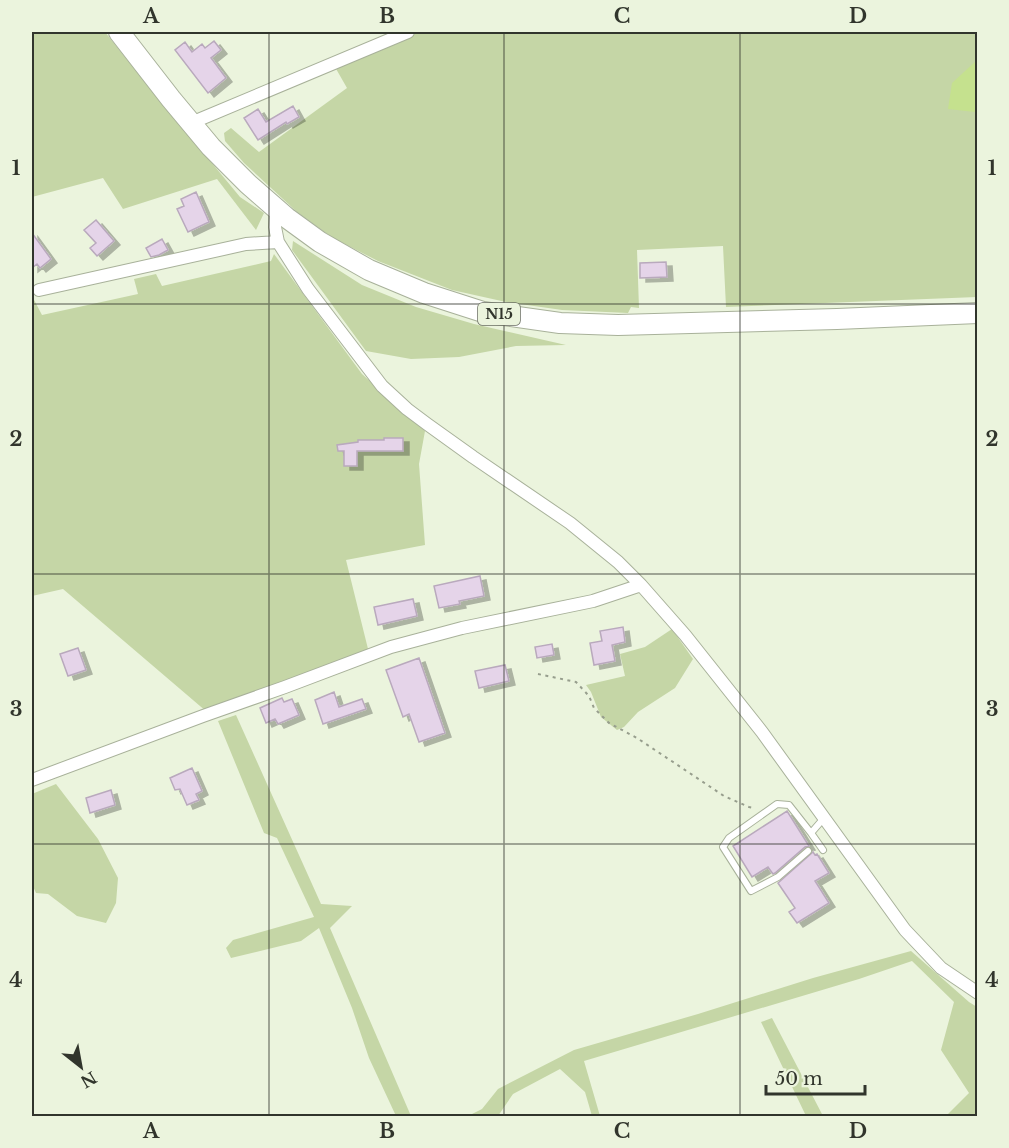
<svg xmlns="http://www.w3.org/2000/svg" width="1009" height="1148" viewBox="0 0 1009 1148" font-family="'Libre Baskerville',serif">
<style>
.green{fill:#c5d6a6}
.water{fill:#c5e18e}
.building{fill:#e5d4e9;stroke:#b9a9bd;stroke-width:1.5;filter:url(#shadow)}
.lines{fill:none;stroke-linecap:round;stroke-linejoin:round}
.service-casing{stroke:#a8b19a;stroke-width:8}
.minor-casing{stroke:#a8b19a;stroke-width:14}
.trunk-casing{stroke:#a8b19a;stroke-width:22}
.path{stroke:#979e8d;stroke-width:2;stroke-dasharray:3 4.5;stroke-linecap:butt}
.service{stroke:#fff;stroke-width:6}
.minor{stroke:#fff;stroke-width:12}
.trunk{stroke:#fff;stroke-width:20}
.grid{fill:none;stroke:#31352c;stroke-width:1.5;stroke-opacity:0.55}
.labels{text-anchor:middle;stroke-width:6;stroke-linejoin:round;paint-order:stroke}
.shield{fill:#ebf4dd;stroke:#696e61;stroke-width:1.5}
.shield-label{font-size:14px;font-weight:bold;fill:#31352c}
.neatline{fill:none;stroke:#31352c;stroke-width:2}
.grid-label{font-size:20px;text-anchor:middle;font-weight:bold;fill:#31352c}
</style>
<defs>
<filter id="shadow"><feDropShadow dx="6" dy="4" stdDeviation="0" flood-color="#0004"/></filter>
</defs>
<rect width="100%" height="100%" fill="#ebf4dd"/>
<!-- green -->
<path class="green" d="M 32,32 L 105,32 L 144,81 L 240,197 L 264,213 L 256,230 L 217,179 L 123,209 L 103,178 L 32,197 Z
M 420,32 L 977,32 L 977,297 L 726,307 L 723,246 L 637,250 L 639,308 L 631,307 L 628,313 L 562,310 L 506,302 L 452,290 L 378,261 L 333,238 L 297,212 L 244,163 L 225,141 L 224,133 L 231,128 L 259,152 L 347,88 L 335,67 Z
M 293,241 L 362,285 L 416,307 L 474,324 L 566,345 L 516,346 L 459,357 L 411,359 L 366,351 L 292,250 Z
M 274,254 L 362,374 L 425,431 L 419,464 L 425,545 L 346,560 L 369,653 L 207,712 L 63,589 L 32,596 L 32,296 L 42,315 L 138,294 L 134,279 L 156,274 L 162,286 L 271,261 Z
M 672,629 L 693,659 L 675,688 L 638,712 L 624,727 L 617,730 L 601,717 L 591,692 L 586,685 L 625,676 L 620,654 L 645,647 Z
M 236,715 L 321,904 L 352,906 L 330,928 L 411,1116 L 396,1116 L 369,1058 L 352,1008 L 319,928 L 301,941 L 231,958 L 226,948 L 233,940 L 314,917 L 277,838 L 264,833 L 218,721 Z
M 56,784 L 98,839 L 118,878 L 116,903 L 106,923 L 77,916 L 48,894 L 36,893 L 32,884 L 32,794 Z
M 911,951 L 969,1002 L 977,1007 L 977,1116 L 946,1116 L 969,1093 L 941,1050 L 954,1002 L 912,961 L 859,979 L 584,1061 L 600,1116 L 592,1116 L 585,1092 L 560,1069 L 513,1094 L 498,1116 L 468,1116 L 482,1109 L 498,1089 L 574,1050 L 698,1014 L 813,978 Z
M 772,1018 L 823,1116 L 806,1116 L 761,1022 Z"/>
<!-- water -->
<path class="water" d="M 977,60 L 977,109 L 975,112 L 948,109 L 952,83 Z"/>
<!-- building -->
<path class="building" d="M 214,41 L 221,50 L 211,58 L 226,78 L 208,93 L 175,50 L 185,42 L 192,52 L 202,44 L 205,48 Z
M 293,106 L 299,117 L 287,124 L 286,122 L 258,140 L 244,118 L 258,109 L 266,122 Z
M 196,192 L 209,222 L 188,232 L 177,209 L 184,206 L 181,199 Z
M 96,220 L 114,241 L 97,256 L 90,248 L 96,243 L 84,230 Z
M 32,233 L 51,259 L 40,268 L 37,264 L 32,268 Z
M 162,239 L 168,250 L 159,255 L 151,257 L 146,248 Z
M 666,262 L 667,277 L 640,278 L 640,263 Z
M 384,438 L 403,438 L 403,451 L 357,451 L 357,466 L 344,466 L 344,451 L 338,451 L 337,445 L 358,442 L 358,440 L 384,440 Z
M 480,576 L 484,596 L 459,601 L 460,604 L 439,608 L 434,586 Z
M 413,599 L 417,616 L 378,625 L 374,607 Z
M 623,627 L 625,642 L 612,645 L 615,661 L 594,665 L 590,643 L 602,641 L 600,631 Z
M 552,644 L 554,655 L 537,658 L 535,647 Z
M 78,648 L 86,670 L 68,676 L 60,654 Z
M 419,658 L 445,733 L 419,742 L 409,714 L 403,717 L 386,670 Z
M 505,665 L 509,681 L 479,688 L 475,671 Z
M 334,692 L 339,707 L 362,699 L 366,709 L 323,724 L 315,700 Z
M 282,698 L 284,702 L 292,699 L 299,715 L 278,724 L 275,719 L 266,723 L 260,708 Z
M 192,768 L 202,791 L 196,794 L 199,800 L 187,805 L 180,789 L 175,790 L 170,778 Z
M 111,790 L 115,805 L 90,813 L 86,798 Z
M 787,811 L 809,846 L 805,847 L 775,873 L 773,874 L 768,867 L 752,877 L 733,846 Z
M 813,852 L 815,855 L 817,854 L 829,873 L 815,881 L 829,903 L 797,923 L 789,912 L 795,908 L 778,883 Z"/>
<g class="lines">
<!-- service casing -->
<g class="service-casing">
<path id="service" d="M 811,833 L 824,818
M 808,851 L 778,877 L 751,891 L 723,847 L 729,838 L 777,804 L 789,805 L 811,833 L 823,850"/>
</g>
<!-- minor casing -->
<g class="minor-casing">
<path id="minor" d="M 191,123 L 408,32
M 276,208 L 275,227 L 278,242 L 308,289 L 382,386 L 407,409 L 427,424 L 473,457 L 570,523 L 618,562 L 641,585
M 39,290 L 246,244 L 278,242
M 32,780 L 203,716 L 285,687 L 391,647 L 462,628 L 593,601 L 641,585 L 685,635 L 762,732 L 905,930 L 941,968 L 978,993"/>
</g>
<!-- trunk casing -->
<g class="trunk-casing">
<path id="trunk" d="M 119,32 L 171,99 L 211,147 L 248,184 L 287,218 L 320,242 L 369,270 L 424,293 L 483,312 L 560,323 L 618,325 L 837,319 L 978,313"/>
</g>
<!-- path -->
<path class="path" d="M 538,674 L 576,682 L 589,696 L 594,708 L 609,723 L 637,738 L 724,796 L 749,807 L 754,808"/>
<!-- service -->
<use href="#service" class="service"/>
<!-- minor -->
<use href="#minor" class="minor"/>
<!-- trunk -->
<use href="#trunk" class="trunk"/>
</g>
<!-- grid -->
<path class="grid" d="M 269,32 L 269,1116M 504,32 L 504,1116M 740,32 L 740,1116M 32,304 L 978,304M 32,574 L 978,574M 32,844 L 978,844"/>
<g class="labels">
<!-- shield labels -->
<rect class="shield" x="478" y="303" width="42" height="22" rx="4.5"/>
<g class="shield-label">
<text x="499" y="319">N15</text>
</g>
</g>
<!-- border -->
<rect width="1009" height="1148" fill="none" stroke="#ebf4dd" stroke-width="66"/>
<!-- north arrow -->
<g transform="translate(81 1067) rotate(149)" stroke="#ebf4dd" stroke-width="4.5" paint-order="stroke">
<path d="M0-4.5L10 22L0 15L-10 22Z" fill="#31352c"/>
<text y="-9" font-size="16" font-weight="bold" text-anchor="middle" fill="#31352c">N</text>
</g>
<!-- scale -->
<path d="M766 1085v9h99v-9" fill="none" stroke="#31352c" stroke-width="3"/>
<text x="775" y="1085" font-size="18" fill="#31352c" stroke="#ebf4dd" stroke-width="4.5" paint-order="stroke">50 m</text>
<rect x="33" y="33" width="943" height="1082" class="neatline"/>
<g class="grid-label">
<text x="151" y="23">A</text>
<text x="387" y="23">B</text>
<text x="622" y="23">C</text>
<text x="858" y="23">D</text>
<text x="16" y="175">1</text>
<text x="992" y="175">1</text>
<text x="16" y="446">2</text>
<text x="992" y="446">2</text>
<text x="16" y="716">3</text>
<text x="992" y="716">3</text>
<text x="16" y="987">4</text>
<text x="992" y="987">4</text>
<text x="151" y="1138">A</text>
<text x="387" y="1138">B</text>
<text x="622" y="1138">C</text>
<text x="858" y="1138">D</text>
</g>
</svg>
